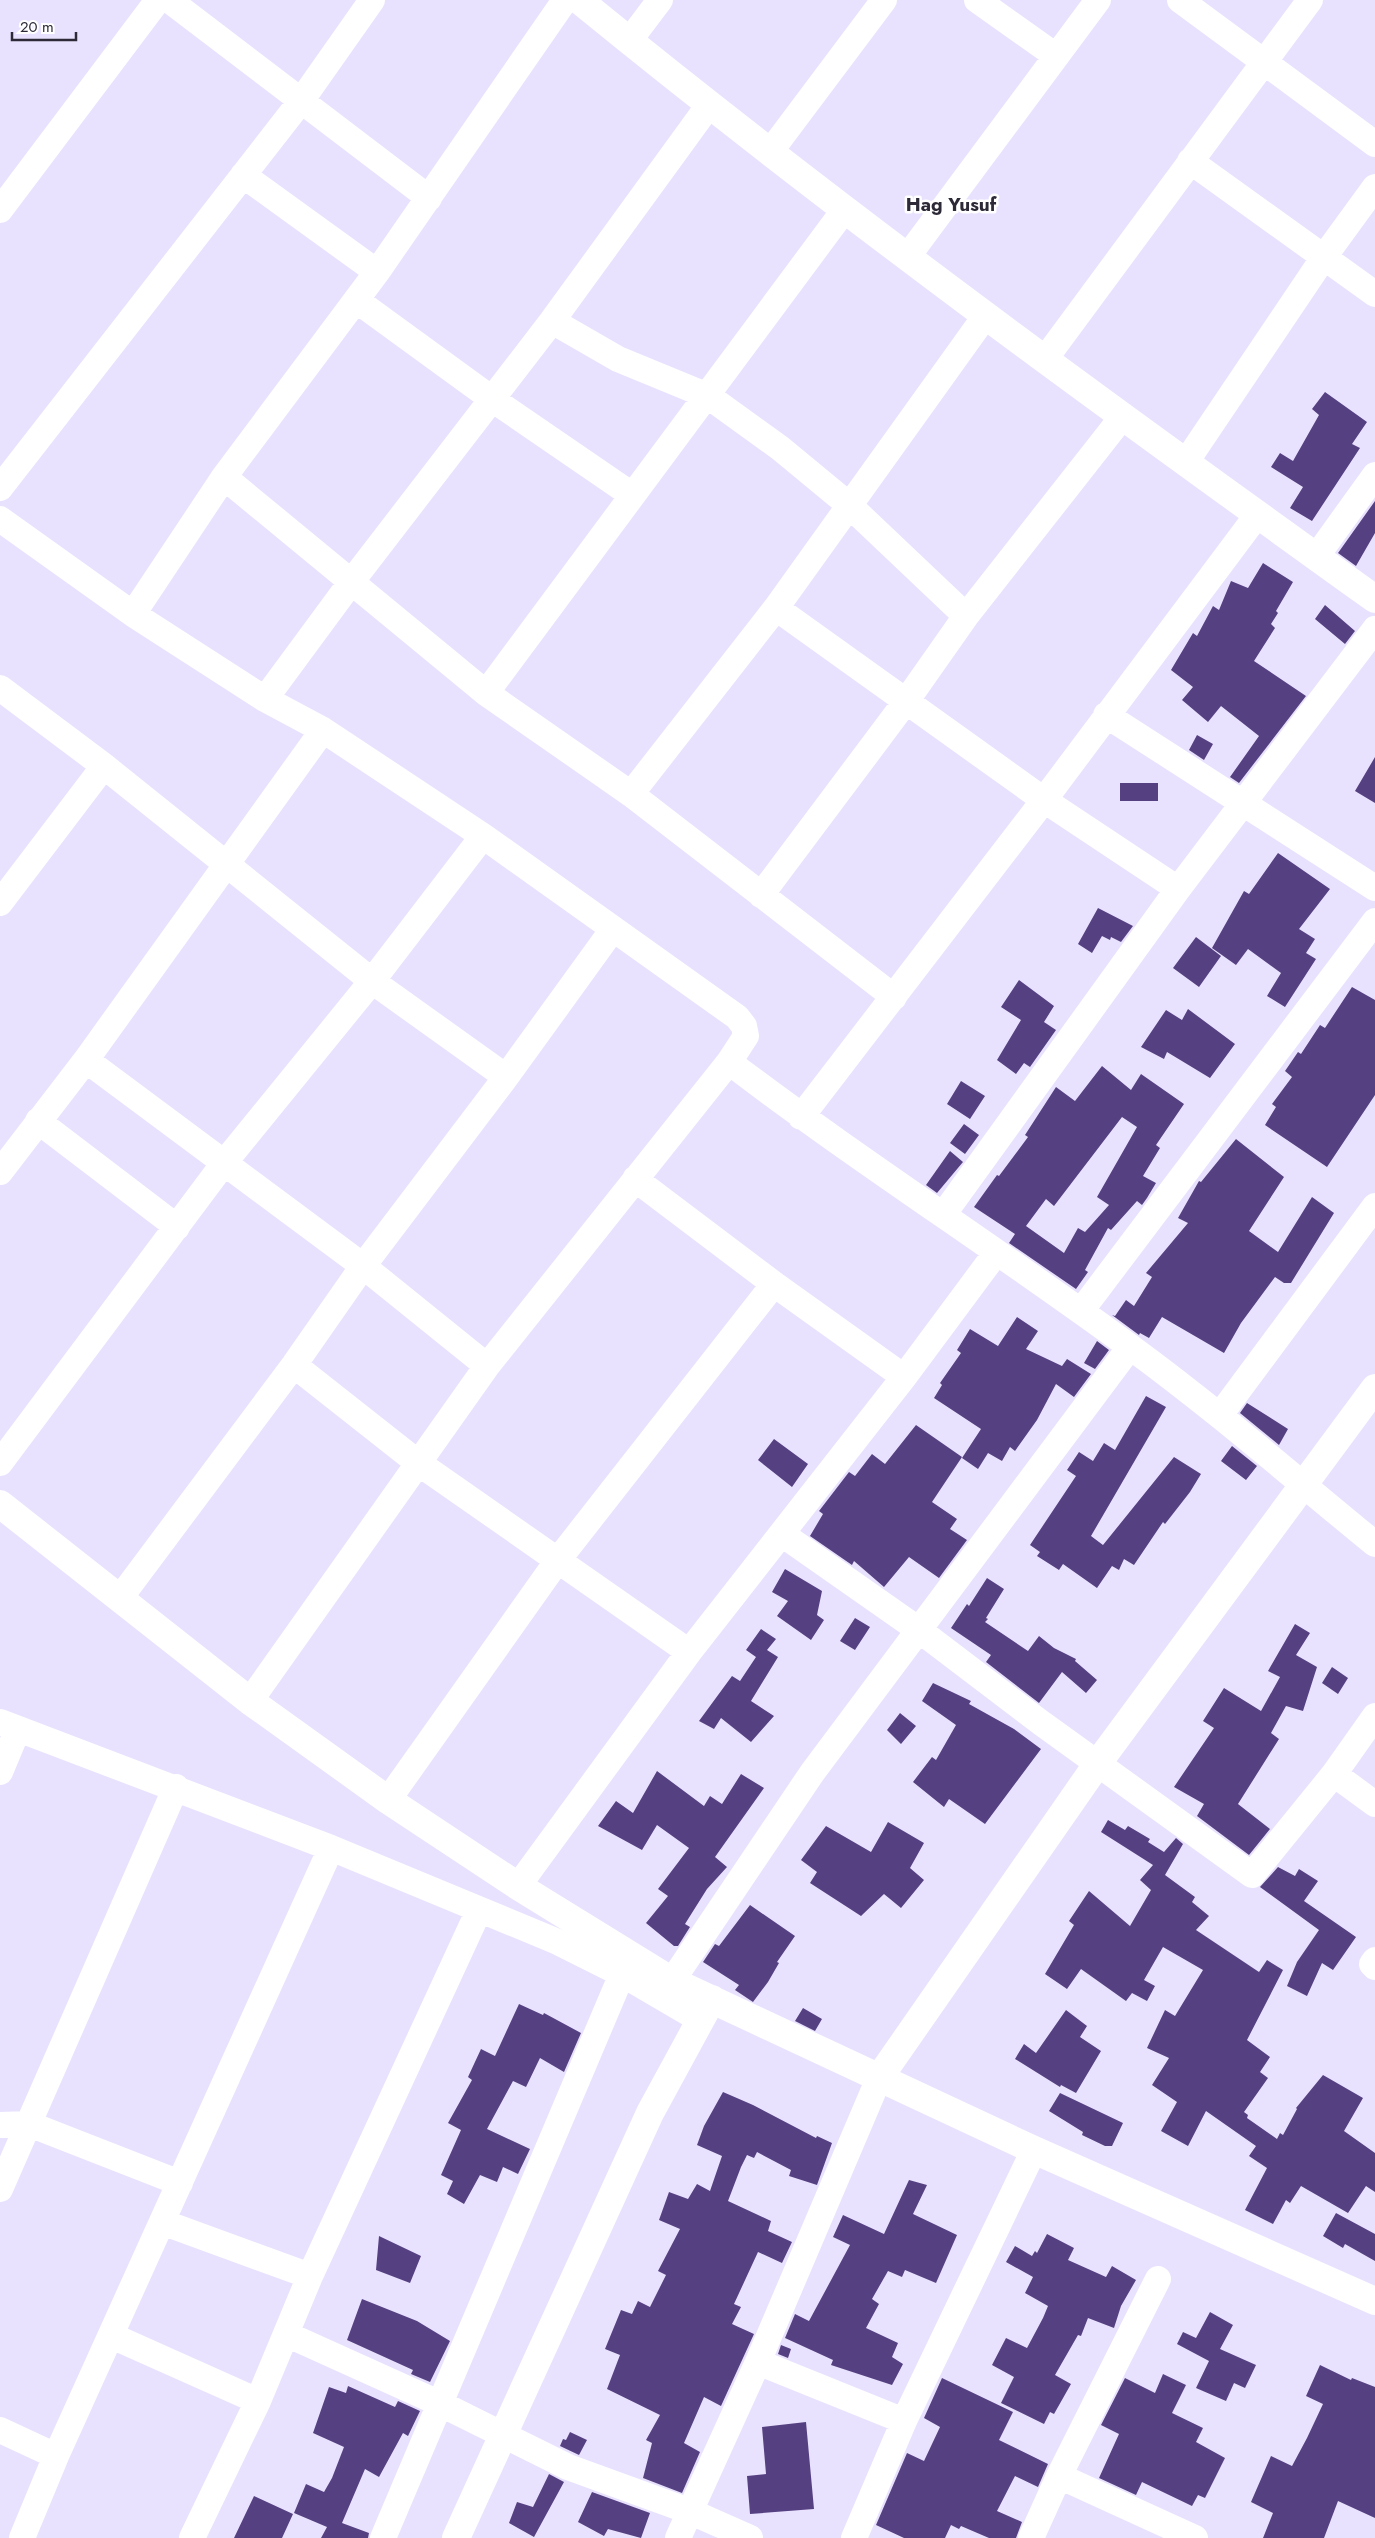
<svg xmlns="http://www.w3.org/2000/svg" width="1375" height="2538" viewBox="0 0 1375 2538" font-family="Jost,sans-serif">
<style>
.building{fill:#554181;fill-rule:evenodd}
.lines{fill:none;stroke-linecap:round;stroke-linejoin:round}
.street{stroke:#fff;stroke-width:26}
.secondary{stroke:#fff;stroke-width:28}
.labels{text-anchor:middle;stroke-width:5;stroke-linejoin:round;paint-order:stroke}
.neighbourhood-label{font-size:19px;font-weight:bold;fill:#2d2937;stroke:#fff}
</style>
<rect width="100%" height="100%" fill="#e9e2ff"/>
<!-- building -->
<path class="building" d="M 1325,392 L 1367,422 L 1352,444 L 1360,448 L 1312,521 L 1290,508 L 1303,487 L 1271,467 L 1280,453 L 1293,461 L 1319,415 L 1312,409 Z
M 1375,501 L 1375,533 L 1356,566 L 1338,553 Z
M 1263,563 L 1293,582 L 1276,611 L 1278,613 L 1271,624 L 1275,628 L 1254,661 L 1306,696 L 1239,783 L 1230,777 L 1259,736 L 1221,706 L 1208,722 L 1182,700 L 1193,687 L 1171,670 L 1193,633 L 1197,636 L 1213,606 L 1219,610 L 1231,581 L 1248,588 Z
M 1325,605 L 1355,631 L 1345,644 L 1315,619 Z
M 1197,735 L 1213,744 L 1204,760 L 1189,750 Z
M 1375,757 L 1375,803 L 1355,791 Z
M 1120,783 L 1158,783 L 1158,801 L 1120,801 Z
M 1278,853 L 1330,889 L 1299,929 L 1315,939 L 1306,953 L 1316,959 L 1285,1007 L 1267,996 L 1281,973 L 1248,949 L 1236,965 L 1212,948 L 1244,891 L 1249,894 Z
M 1098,908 L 1133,926 L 1121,942 L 1111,937 L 1110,940 L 1102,936 L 1092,953 L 1078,944 Z
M 1196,937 L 1221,956 L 1199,987 L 1173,968 Z
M 1019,980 L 1054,1006 L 1044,1022 L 1056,1030 L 1030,1067 L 1024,1063 L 1016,1074 L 997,1060 L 1021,1020 L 1001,1007 Z
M 1352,987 L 1375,1000 L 1375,1095 L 1327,1167 L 1265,1125 L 1276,1107 L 1272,1104 L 1292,1077 L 1285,1071 L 1298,1052 L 1301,1054 L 1320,1025 L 1325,1028 Z
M 1188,1009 L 1235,1044 L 1210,1078 L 1167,1052 L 1164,1059 L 1141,1047 L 1166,1010 L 1182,1020 Z
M 1102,1066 L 1131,1090 L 1141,1074 L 1184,1104 L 1156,1145 L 1160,1148 L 1143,1176 L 1156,1183 L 1147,1198 L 1142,1205 L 1137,1201 L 1111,1230 L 1108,1228 L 1085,1270 L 1088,1272 L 1076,1289 L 1009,1243 L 1015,1234 L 974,1207 L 997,1175 L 999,1176 L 1028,1137 L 1025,1135 L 1056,1087 L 1075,1101 ZM 1122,1117 L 1137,1127 L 1097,1197 L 1109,1205 L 1085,1232 L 1078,1228 L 1064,1253 L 1026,1226 L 1046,1199 L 1054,1206 Z
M 961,1081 L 985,1096 L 970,1119 L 947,1104 Z
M 964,1124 L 979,1135 L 965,1154 L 950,1143 Z
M 1236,1139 L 1284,1177 L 1249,1231 L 1278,1252 L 1312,1197 L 1334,1213 L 1291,1283 L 1284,1283 L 1275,1277 L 1241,1323 L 1224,1353 L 1162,1317 L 1149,1338 L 1140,1333 L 1139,1335 L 1112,1315 L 1115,1316 L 1126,1300 L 1134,1306 L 1152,1277 L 1146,1273 L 1188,1223 L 1178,1218 L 1199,1181 L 1201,1182 Z
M 950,1151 L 963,1162 L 937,1193 L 926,1185 Z
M 1017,1317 L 1038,1331 L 1026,1349 L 1062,1366 L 1067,1359 L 1091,1374 L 1074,1397 L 1056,1384 L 1037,1420 L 1015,1451 L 1010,1447 L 1002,1461 L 988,1453 L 978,1469 L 962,1458 L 981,1429 L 934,1398 L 942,1385 L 940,1383 L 961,1353 L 957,1350 L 970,1329 L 998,1346 Z
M 1097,1341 L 1109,1350 L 1095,1369 L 1084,1363 Z
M 1146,1396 L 1166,1407 L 1091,1536 L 1103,1545 L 1174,1457 L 1201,1474 L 1190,1492 L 1165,1524 L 1163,1522 L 1134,1565 L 1124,1559 L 1119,1570 L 1112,1566 L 1097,1588 L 1063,1564 L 1059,1570 L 1037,1556 L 1040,1552 L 1030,1545 L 1076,1476 L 1067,1470 L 1079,1452 L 1093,1461 L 1104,1443 L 1115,1450 Z
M 1247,1403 L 1288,1429 L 1279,1445 L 1240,1413 Z
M 916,1425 L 962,1457 L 932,1502 L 957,1519 L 950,1529 L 967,1540 L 939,1578 L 909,1557 L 884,1587 L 854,1561 L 852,1565 L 810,1536 L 823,1514 L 819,1511 L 849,1472 L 855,1476 L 872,1454 L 885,1464 Z
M 774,1439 L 808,1464 L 792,1487 L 758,1460 Z
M 1232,1446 L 1257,1466 L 1246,1480 L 1221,1461 Z
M 785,1569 L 822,1591 L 817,1615 L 824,1620 L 811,1640 L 777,1616 L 788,1601 L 772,1592 Z
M 987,1578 L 1004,1589 L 986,1618 L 988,1619 L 985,1622 L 1028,1651 L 1039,1636 L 1054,1648 L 1076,1659 L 1075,1661 L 1097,1680 L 1086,1693 L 1062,1672 L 1039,1703 L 986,1662 L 991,1655 L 951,1628 L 967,1604 L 969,1606 Z
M 855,1618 L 870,1627 L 855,1650 L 840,1641 Z
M 1295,1624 L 1310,1633 L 1296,1655 L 1317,1667 L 1303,1711 L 1286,1706 L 1271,1733 L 1279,1739 L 1238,1804 L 1270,1829 L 1249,1855 L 1197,1816 L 1204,1804 L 1174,1787 L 1214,1728 L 1203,1721 L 1224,1688 L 1261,1711 L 1280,1677 L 1268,1671 Z
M 761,1629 L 776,1639 L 767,1650 L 778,1657 L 751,1701 L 774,1716 L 751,1742 L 721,1718 L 714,1729 L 699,1721 L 732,1676 L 740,1681 L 756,1657 L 746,1650 Z
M 1332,1667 L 1348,1678 L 1338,1694 L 1322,1683 Z
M 933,1683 L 971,1701 L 969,1704 L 1014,1729 L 1041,1749 L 985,1824 L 949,1799 L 944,1807 L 913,1782 L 932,1757 L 936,1760 L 956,1725 L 922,1701 Z
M 900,1713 L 916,1726 L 901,1744 L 887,1730 Z
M 657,1771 L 704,1806 L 710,1796 L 722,1804 L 741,1774 L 764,1788 L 715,1857 L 727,1867 L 707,1889 L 685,1924 L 690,1927 L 678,1946 L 674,1946 L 646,1923 L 668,1896 L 658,1889 L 689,1848 L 657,1825 L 642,1850 L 598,1826 L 616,1801 L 633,1813 Z
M 1108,1820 L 1125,1830 L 1128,1826 L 1150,1839 L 1148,1842 L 1164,1852 L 1176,1838 L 1183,1844 L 1165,1875 L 1195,1897 L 1192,1902 L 1209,1916 L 1196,1930 L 1259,1972 L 1267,1960 L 1283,1970 L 1247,2040 L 1270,2057 L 1260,2072 L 1268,2078 L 1244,2112 L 1248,2115 L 1247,2118 L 1277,2139 L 1280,2133 L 1283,2135 L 1297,2109 L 1296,2108 L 1323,2075 L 1363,2098 L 1344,2131 L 1375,2153 L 1375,2192 L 1366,2186 L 1348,2213 L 1301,2186 L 1290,2203 L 1286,2200 L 1273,2224 L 1245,2210 L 1267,2168 L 1249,2156 L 1256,2146 L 1206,2111 L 1188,2146 L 1161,2131 L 1177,2102 L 1152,2085 L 1169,2058 L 1147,2048 L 1165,2010 L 1175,2016 L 1203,1970 L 1163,1947 L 1144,1980 L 1155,1986 L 1147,2001 L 1132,1993 L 1126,2001 L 1081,1969 L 1067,1989 L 1045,1974 L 1074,1925 L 1069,1921 L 1089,1891 L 1130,1926 L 1151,1890 L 1140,1880 L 1153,1865 L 1101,1832 Z
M 888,1822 L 924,1843 L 910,1868 L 924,1880 L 901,1908 L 884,1894 L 861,1916 L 810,1883 L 817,1872 L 801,1860 L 826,1826 L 871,1852 Z
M 1278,1867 L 1295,1876 L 1299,1869 L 1318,1881 L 1304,1901 L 1356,1937 L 1333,1970 L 1322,1963 L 1307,1996 L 1287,1986 L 1297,1962 L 1319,1930 L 1260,1887 Z
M 750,1905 L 795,1936 L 777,1962 L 779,1963 L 768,1982 L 753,2002 L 735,1990 L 739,1985 L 703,1962 L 715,1944 L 719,1946 Z
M 519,2004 L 543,2015 L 544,2013 L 581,2033 L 564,2072 L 540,2058 L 526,2087 L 513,2081 L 487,2129 L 530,2149 L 518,2174 L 503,2167 L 497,2182 L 480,2175 L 464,2204 L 447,2194 L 453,2181 L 441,2175 L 461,2130 L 448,2123 L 472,2080 L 468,2077 L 481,2049 L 495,2056 Z
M 803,2008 L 822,2019 L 815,2031 L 795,2021 Z
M 1066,2010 L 1087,2026 L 1080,2037 L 1101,2051 L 1076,2093 L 1061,2085 L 1060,2087 L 1015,2059 L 1024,2044 L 1036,2053 Z
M 723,2092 L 753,2105 L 816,2138 L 817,2136 L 832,2143 L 817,2185 L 789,2176 L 791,2170 L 757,2152 L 754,2158 L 747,2155 L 741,2167 L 728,2201 L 771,2221 L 768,2231 L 792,2242 L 782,2263 L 758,2252 L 734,2304 L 741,2307 L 732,2324 L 754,2334 L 721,2406 L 704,2397 L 684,2443 L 700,2452 L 682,2493 L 643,2478 L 652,2443 L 646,2440 L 660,2415 L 607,2389 L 620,2355 L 605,2349 L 621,2310 L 632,2314 L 638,2301 L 650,2307 L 666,2275 L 658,2271 L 680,2229 L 659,2220 L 669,2192 L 688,2199 L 697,2184 L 710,2191 L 722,2156 L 697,2145 L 704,2126 Z
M 1060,2093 L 1123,2123 L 1112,2146 L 1105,2146 L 1082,2135 L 1083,2132 L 1049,2111 Z
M 909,2180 L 927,2185 L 913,2214 L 957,2235 L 936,2283 L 905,2270 L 902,2277 L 888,2271 L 872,2299 L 879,2304 L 866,2328 L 898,2343 L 892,2357 L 903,2364 L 892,2385 L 831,2365 L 833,2360 L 785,2338 L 795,2314 L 809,2321 L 850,2245 L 833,2237 L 843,2215 L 884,2234 Z
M 1336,2213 L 1375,2234 L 1375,2261 L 1345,2244 L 1343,2248 L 1323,2236 Z
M 1047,2234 L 1074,2248 L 1068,2260 L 1106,2277 L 1112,2266 L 1136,2280 L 1121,2306 L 1114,2328 L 1088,2318 L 1081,2336 L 1078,2335 L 1055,2375 L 1071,2384 L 1054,2414 L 1050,2412 L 1044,2424 L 1001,2403 L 1014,2377 L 992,2365 L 1006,2338 L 1027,2348 L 1043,2318 L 1048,2306 L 1025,2293 L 1033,2277 L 1006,2262 L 1015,2246 L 1032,2256 L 1035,2251 L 1037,2253 Z
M 379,2236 L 421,2256 L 410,2283 L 376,2270 Z
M 362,2299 L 417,2321 L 450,2341 L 430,2382 L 411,2374 L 413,2370 L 347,2340 Z
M 1210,2312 L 1233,2325 L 1220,2349 L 1256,2365 L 1245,2388 L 1234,2383 L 1226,2401 L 1196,2388 L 1209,2361 L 1177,2344 L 1183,2332 L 1196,2338 Z
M 781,2345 L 791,2349 L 788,2358 L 778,2354 Z
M 1320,2365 L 1351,2380 L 1352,2378 L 1375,2387 L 1375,2518 L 1338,2501 L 1324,2538 L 1263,2538 L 1273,2513 L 1251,2502 L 1271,2456 L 1292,2466 L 1307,2438 L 1323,2404 L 1306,2396 Z
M 1163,2374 L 1186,2385 L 1172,2413 L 1203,2428 L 1196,2442 L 1225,2458 L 1205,2498 L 1198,2495 L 1192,2506 L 1142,2482 L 1136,2495 L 1099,2478 L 1119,2434 L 1101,2425 L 1125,2378 L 1155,2393 Z
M 942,2378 L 1013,2412 L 999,2440 L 1048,2464 L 1038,2487 L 1015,2476 L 997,2511 L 1022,2522 L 1016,2538 L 989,2538 L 961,2526 L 959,2529 L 951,2525 L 945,2538 L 904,2538 L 876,2525 L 907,2453 L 924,2461 L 940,2427 L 924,2418 Z
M 348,2386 L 395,2407 L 398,2401 L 420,2411 L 408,2436 L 403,2433 L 379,2477 L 365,2469 L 342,2523 L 369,2533 L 368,2538 L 321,2538 L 327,2527 L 294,2513 L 306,2484 L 324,2492 L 332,2478 L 344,2447 L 313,2433 L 329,2387 L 346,2393 Z
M 806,2422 L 814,2509 L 750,2514 L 747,2476 L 766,2474 L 762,2427 Z
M 570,2432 L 587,2440 L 579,2455 L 560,2446 L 563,2439 L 566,2440 Z
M 549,2474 L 564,2482 L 534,2537 L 509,2523 L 517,2502 L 533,2507 Z
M 592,2492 L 650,2513 L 641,2538 L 608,2529 L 604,2536 L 578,2522 Z
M 254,2496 L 293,2514 L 282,2538 L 234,2538 Z"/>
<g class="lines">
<!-- street -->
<path class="street" d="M 169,0 L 429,198
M 977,0 L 1056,56
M 1180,0 L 1375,144
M 629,41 L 660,0
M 770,152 L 884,0
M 1190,161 L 1375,294
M 243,175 L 377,272
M 0,210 L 158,0
M 908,256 L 1098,0
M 356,300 L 492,399 L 632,495
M 552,321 L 618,359 L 708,396 L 780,448 L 849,505 L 966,616
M 1045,359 L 1310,0
M 1186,462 L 1324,257 L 1375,187
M 224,477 L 486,693 L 631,794 L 894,997
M 0,488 L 301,101 L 372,0
M 0,519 L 133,614 L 265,699 L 323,730 L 483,836 L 737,1017 L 744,1026 L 746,1036 L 729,1062 L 487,1366 L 250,1701
M 1316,557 L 1375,475
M 776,608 L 1044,800 L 1178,889
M 133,614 L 224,477 L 377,272 L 565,0
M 0,688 L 104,766 L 372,981 L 506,1077
M 486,693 L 845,209
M 265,699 L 352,581 L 552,321 L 709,105
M 1106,715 L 1375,888
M 631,794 L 776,608 L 986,315
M 761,895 L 907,700 L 966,616 L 1123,416
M 0,903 L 104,766
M 86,1060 L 363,1266 L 487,1366
M 729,1062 C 859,1161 997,1249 1129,1346 C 1214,1408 1293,1477 1375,1544
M 801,1117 L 1044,800 L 1258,514
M 38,1121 L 177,1227
M 0,1172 L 86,1060 L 323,730
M 635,1179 L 774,1284 L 904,1377
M 943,1215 L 1178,889 L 1375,629
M 1081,1311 L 1375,921
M 294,1365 L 417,1462 L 689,1652
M 1220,1415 L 1375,1206
M 0,1463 L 224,1163 L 372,981 L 483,836
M 782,1534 L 919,1630 L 1040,1722 L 1252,1875 L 1334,1774 L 1375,1716
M 120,1598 L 294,1365 L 363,1266 L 506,1077 L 613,929
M 0,1722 L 331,1848 L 558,1942 L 622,1974 L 699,2019
M 0,1772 L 18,1729
M 1334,1774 L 1375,1804
M 388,1800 L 558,1560 L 774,1284
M 518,1886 L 689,1652 L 904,1377 L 996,1253
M 1375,1960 L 1372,1964 L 1375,1967
M 672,1981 L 812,1773 L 1130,1347
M 0,2125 L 29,2124 L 180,2183
M 0,2189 L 176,1787
M 162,2222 L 310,2276
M 286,2334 L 441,2404 L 568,2467 L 689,2511 L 750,2538
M 112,2336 L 258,2401
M 758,2362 L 904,2421
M 0,2430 L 56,2456
M 1059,2476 L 1195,2538
M 22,2538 L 56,2456 L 331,1848
M 192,2538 L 258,2401 L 310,2276 L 479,1910
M 383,2538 L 622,1974
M 678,2538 L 758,2362 L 879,2078
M 854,2538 L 904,2421 L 1034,2150
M 1031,2538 L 1059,2476 L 1158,2279"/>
<!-- secondary -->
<path class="secondary" d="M 579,0 C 836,210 1105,405 1375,599
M 0,1504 L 250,1701 L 388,1800 L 518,1886 L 672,1981 L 1034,2150 L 1375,2301
M 879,2078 L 1098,1763 L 1375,1388
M 456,2538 L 650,2113 L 712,1999"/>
</g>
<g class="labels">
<!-- neighbourhood labels -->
<g class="neighbourhood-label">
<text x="951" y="211">Hag Yusuf</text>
</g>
</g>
<!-- scale -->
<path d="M12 32v8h64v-8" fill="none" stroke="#2d2937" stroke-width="2.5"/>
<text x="20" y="32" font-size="15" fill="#2d2937" stroke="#ffffff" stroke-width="4" paint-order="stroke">20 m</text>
</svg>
